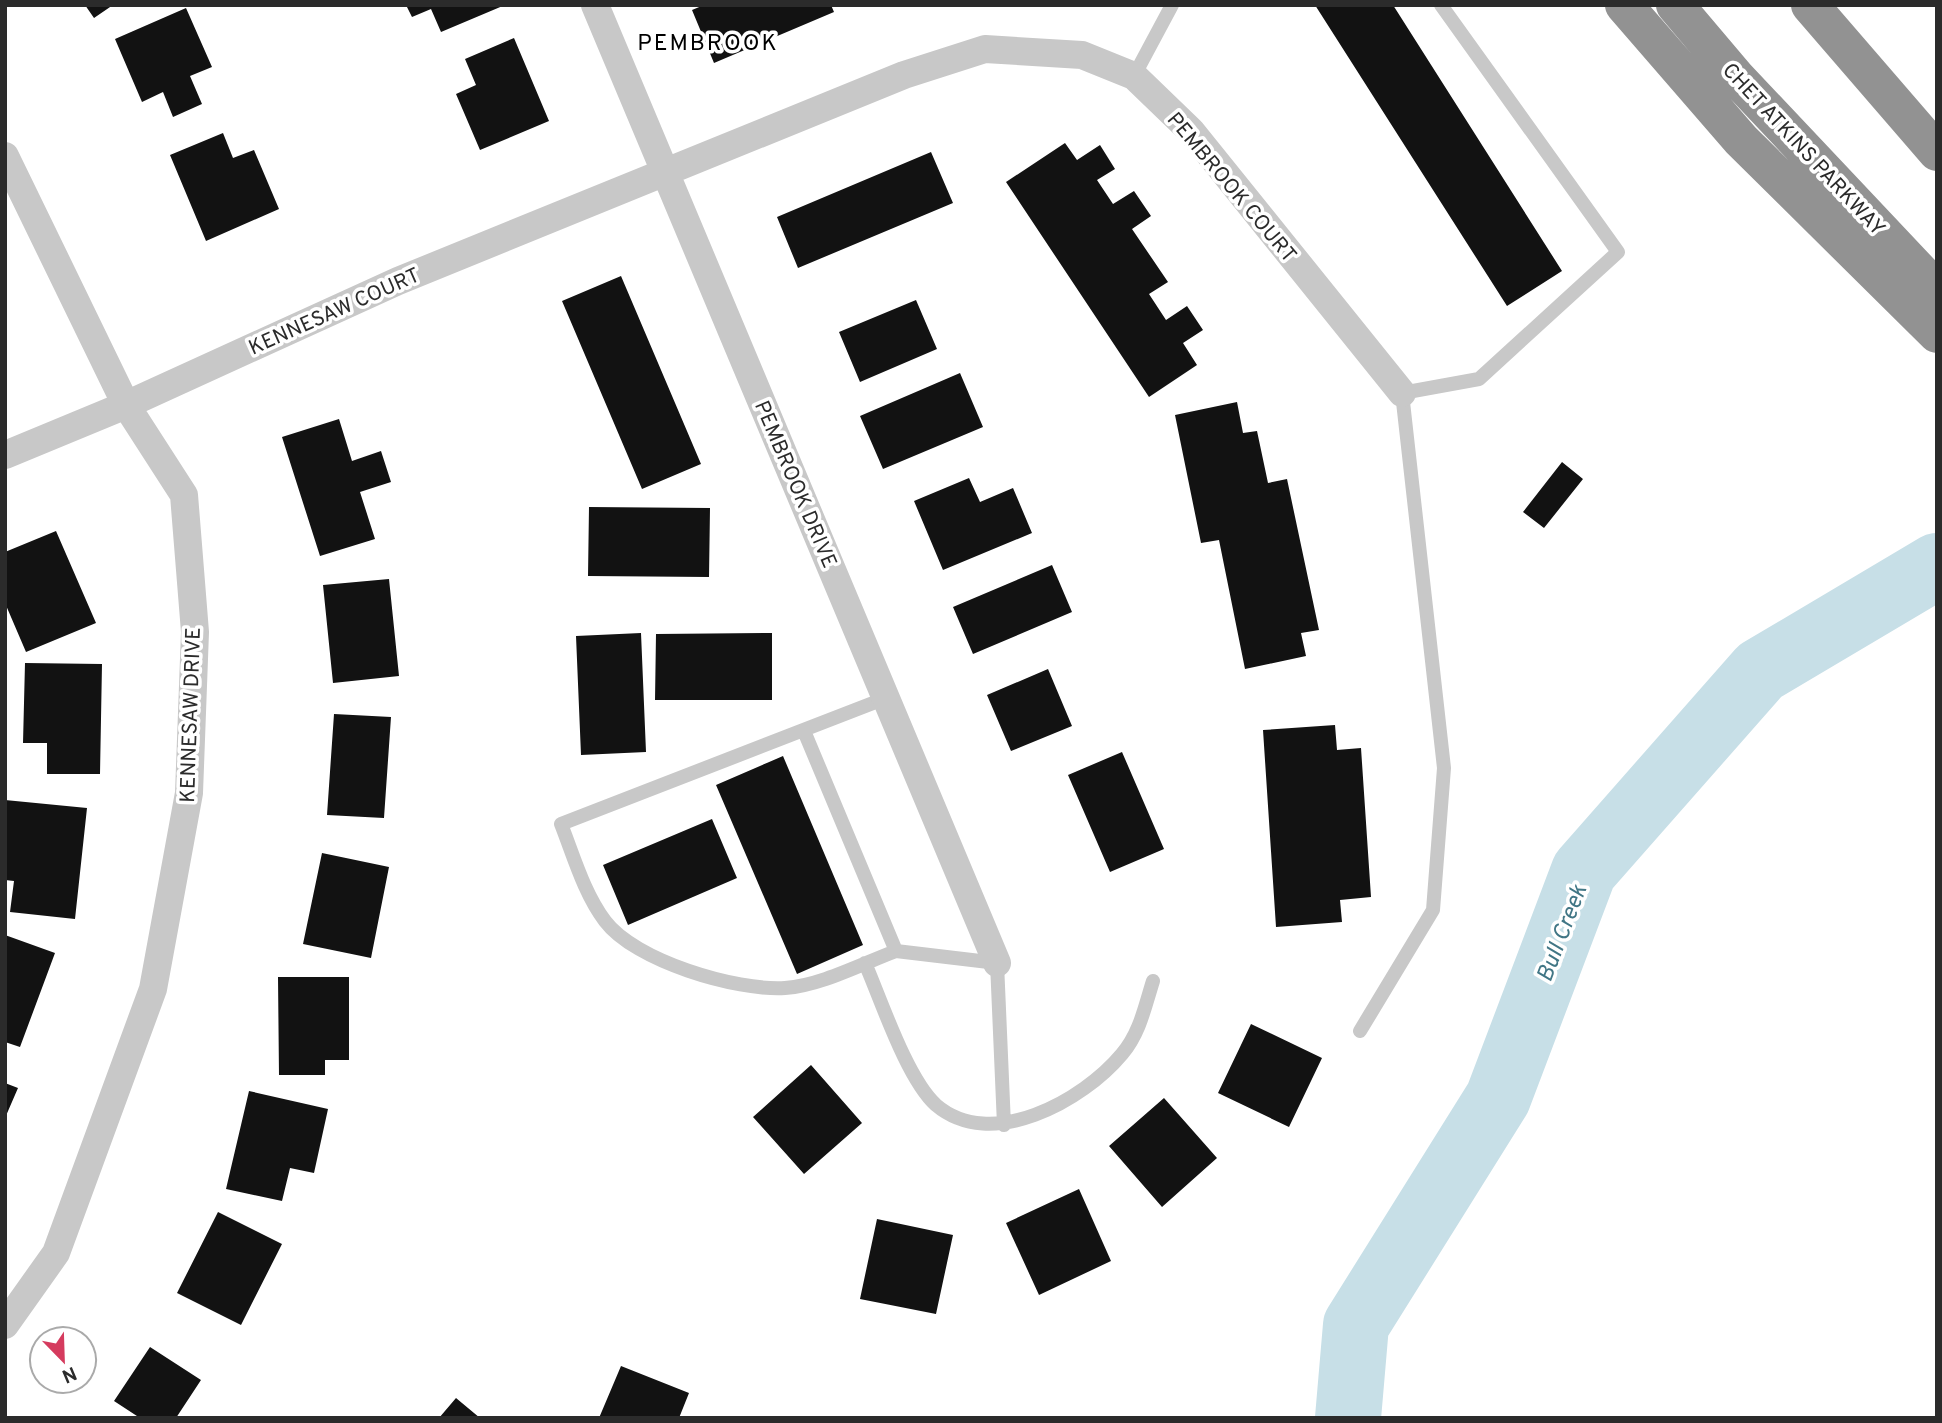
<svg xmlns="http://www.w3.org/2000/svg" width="1942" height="1423" viewBox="0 0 1942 1423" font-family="Overpass,sans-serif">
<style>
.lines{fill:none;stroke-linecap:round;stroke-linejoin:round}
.river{stroke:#c7dfe7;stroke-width:66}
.building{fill:#121212}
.lane{stroke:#c8c8c8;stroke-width:14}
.street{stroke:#c8c8c8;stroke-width:28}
.highway{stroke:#929292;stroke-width:38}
.labels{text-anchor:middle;stroke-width:7;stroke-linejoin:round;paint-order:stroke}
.street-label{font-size:21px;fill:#2b2b2b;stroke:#fff}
.neighbourhood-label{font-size:23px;letter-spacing:2px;fill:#000;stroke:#fff}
.water-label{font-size:23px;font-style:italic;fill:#417685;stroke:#fff}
</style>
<rect width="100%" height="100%" fill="#fff"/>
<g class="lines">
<!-- river -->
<path class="river" d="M 1348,1418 L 1356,1325 L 1498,1098 L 1584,871 L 1760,671 L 1937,566"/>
</g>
<!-- building -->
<path class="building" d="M 85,5 L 113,5 L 94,18 Z
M 406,5 L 505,5 L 441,32 L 431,9 L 412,17 Z
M 704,5 L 831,5 L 834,12 L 714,63 L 692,10 Z
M 1315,5 L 1393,5 L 1562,271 L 1507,306 Z
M 186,8 L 212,67 L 190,76 L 202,104 L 173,117 L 163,92 L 142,102 L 115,39 Z
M 514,38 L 549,121 L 480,150 L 456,94 L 476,85 L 465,59 Z
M 223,133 L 233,158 L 254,150 L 279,209 L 206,241 L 170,155 Z
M 1065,143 L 1077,160 L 1100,145 L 1115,169 L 1097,180 L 1113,204 L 1134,191 L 1151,216 L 1132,229 L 1168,282 L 1149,294 L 1166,320 L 1187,306 L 1203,330 L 1183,343 L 1197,365 L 1149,397 L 1006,182 Z
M 931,152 L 953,203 L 798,268 L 777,217 Z
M 621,276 L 701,464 L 642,489 L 562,301 Z
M 916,300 L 937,349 L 860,382 L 839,332 Z
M 960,373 L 983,427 L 883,469 L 860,416 Z
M 1237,402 L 1243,433 L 1257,431 L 1268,483 L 1287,479 L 1319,630 L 1301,633 L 1306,656 L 1245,669 L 1219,540 L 1201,543 L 1175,415 Z
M 339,419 L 352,461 L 381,451 L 391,482 L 360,492 L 375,539 L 320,556 L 282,437 Z
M 1562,462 L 1583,479 L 1544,528 L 1523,512 Z
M 969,478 L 980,502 L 1013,488 L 1032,533 L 943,570 L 914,501 Z
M 589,507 L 710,508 L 709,577 L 588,576 Z
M 56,531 L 96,623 L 26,652 L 5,603 L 5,552 Z
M 1052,565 L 1072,612 L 973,654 L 953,607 Z
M 389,579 L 399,676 L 333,683 L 323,585 Z
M 641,633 L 646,752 L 581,755 L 576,636 Z
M 772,633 L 772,700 L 655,700 L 656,634 Z
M 25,663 L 102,664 L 100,774 L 47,774 L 47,743 L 23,743 Z
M 1048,669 L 1072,726 L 1011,751 L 987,695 Z
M 334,714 L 391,717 L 384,818 L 327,815 Z
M 1335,725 L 1337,750 L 1361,748 L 1371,897 L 1340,900 L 1342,922 L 1276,927 L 1263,730 Z
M 1122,752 L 1164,849 L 1110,872 L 1068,775 Z
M 783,756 L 863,945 L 797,974 L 716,785 Z
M 5,800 L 87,808 L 75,919 L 10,912 L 14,881 L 5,880 Z
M 712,819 L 737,878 L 628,925 L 603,865 Z
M 322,853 L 389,867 L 371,958 L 303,944 Z
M 5,935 L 55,953 L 20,1047 L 5,1042 Z
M 278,977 L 349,977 L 349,1060 L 325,1060 L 325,1075 L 279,1075 Z
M 1251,1024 L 1322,1058 L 1289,1127 L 1218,1093 Z
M 811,1065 L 862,1123 L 804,1174 L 753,1117 Z
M 5,1083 L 18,1088 L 5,1118 Z
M 249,1091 L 328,1109 L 314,1173 L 290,1168 L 282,1201 L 226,1189 Z
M 1164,1098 L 1217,1158 L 1162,1207 L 1109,1146 Z
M 1079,1189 L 1111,1261 L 1039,1295 L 1006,1223 Z
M 218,1212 L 282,1244 L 241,1325 L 177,1293 Z
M 877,1219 L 953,1235 L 936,1314 L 860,1299 Z
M 150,1347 L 201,1380 L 176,1418 L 140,1418 L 114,1401 Z
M 621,1366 L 689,1393 L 679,1418 L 599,1418 Z
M 456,1398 L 480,1418 L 439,1418 Z"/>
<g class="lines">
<!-- lane -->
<path class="lane" d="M 1134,76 L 1172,5
M 804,731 L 896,951 C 861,964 822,985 785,988 C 736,991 635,961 605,921 C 584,893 574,857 561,824 L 886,698
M 896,951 L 997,963 L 1004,1125
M 865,963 C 881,1000 907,1079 936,1105 C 991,1152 1083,1101 1122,1054 C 1140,1033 1145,1006 1153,981
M 1360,1031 L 1433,910 L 1444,768 L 1402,393 L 1479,379 L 1618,252 L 1441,5"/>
<!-- street -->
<path class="street" d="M 595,5 L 997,963
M 5,156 L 126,405 L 184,495 L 195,632 L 189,793 L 153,989 L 56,1253 L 5,1325
M 5,455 L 126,405 L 398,281 L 904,75 L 985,49 L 1082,55 L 1134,76 L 1191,131 L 1402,393"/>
<!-- highway -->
<path class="highway" d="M 1624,5 L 1741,140 L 1937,334
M 1675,5 L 1736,77 L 1937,290
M 1810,5 L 1937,152"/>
</g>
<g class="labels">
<!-- street labels -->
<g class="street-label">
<text transform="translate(1804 149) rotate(47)" y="7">CHET ATKINS PARKWAY</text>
<text transform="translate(1232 187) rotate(50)" y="7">PEMBROOK COURT</text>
<text transform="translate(334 311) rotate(-24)" y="7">KENNESAW COURT</text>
<text transform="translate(796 484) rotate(67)" y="7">PEMBROOK DRIVE</text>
<text transform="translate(190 715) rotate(-88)" y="7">KENNESAW DRIVE</text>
</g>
<!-- neighbourhood labels -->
<g class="neighbourhood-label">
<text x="708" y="50">PEMBROOK</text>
</g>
<!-- water labels -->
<g class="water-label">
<text transform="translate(1561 933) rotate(-69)" y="8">Bull Creek</text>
</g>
</g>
<!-- border -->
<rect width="1942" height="1423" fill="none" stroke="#2b2b2b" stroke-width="14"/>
<!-- north arrow -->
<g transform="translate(63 1360) rotate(157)"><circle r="33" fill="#ffffff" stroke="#aaaaaa" stroke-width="2"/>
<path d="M0-5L12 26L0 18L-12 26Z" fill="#d53b5e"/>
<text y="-10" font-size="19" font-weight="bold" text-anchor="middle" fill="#2b2b2b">N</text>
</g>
</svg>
